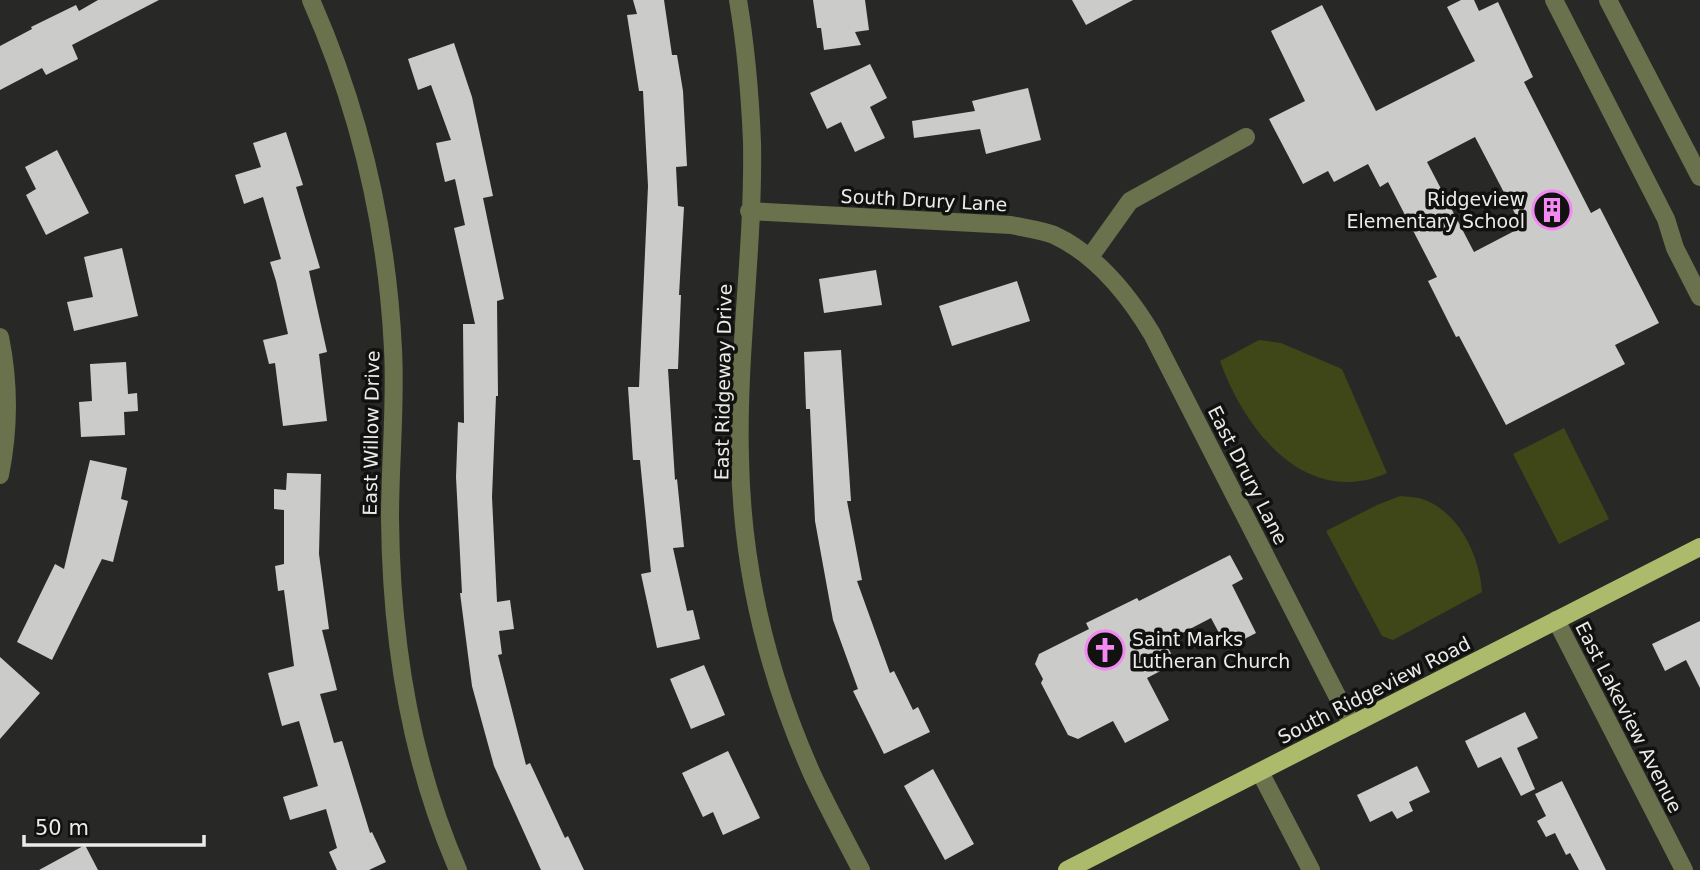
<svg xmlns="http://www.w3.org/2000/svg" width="1700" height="870" viewBox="0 0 1700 870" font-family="'DejaVu Sans',sans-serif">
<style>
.green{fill:#3f4618}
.building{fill:#cbccc9;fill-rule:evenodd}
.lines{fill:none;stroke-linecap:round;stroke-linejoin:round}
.minor{stroke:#6a714d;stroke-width:18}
.major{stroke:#acba6c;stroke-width:18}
.labels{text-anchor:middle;stroke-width:7;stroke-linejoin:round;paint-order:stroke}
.poi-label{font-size:19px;fill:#ebebe9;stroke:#111110;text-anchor:end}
.street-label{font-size:19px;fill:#ebebe9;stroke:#111110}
</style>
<rect width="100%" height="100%" fill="#282926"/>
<!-- green -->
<path class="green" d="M 1259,340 L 1281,343 L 1342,369 L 1387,473 C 1306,509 1245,431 1220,361 Z
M 1564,428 L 1609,519 L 1559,544 L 1513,454 Z
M 1400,496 C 1407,497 1416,497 1422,499 C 1459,511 1480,557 1482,592 L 1393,640 L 1382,636 L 1326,531 L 1377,505 Z"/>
<!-- building -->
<path class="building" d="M 98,0 L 159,0 L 72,45 L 78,59 L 46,75 L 42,68 L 0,90 L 0,46 L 32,29 L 31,27 L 76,5 L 79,11 Z
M 633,0 L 664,0 L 672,55 L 677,55 L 683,91 L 687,166 L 676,167 L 678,206 L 684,207 L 679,295 L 681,295 L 678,369 L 668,369 L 675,480 L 677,479 L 684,547 L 673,548 L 687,611 L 693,610 L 700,639 L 657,648 L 641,574 L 651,572 L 640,460 L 633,460 L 628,387 L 639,387 L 648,186 L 643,91 L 639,91 L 627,15 L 637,14 Z
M 813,0 L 865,0 L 869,30 L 855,32 L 861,45 L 824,50 L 821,28 L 817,28 Z
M 1072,0 L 1133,0 L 1086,25 Z
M 1461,0 L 1474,0 L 1479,11 L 1498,2 L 1533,77 L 1524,82 L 1591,213 L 1600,208 L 1659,323 L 1615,345 L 1625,364 L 1506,425 L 1459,336 L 1456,337 L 1428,281 L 1437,277 L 1388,182 L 1380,187 L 1368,164 L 1334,182 L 1328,171 L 1303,184 L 1269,119 L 1305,101 L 1271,31 L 1322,5 L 1376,111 L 1475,61 L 1447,7 ZM 1475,137 L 1522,227 L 1474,252 L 1427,162 Z
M 454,43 L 472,97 L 493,196 L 483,198 L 504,299 L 497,301 L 498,396 L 496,396 L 492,497 L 497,602 L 510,600 L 514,629 L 499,631 L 502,654 L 498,655 L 526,765 L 530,763 L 565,838 L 568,836 L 584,870 L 541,870 L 494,766 L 472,686 L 460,593 L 462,593 L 456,477 L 458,422 L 464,423 L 463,324 L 475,324 L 454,228 L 465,225 L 455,179 L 445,182 L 436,143 L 451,140 L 431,85 L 418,90 L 408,59 Z
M 870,64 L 887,98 L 870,107 L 885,138 L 855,152 L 841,122 L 827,129 L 810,93 Z
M 1028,88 L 1041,140 L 986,154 L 980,129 L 914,138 L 912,121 L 975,111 L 972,101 Z
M 286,132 L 303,185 L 296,187 L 320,268 L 309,271 L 327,352 L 319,354 L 327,421 L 283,426 L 275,363 L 269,364 L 263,340 L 288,334 L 276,281 L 270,262 L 281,259 L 263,197 L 244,204 L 235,175 L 261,167 L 253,143 Z
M 57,150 L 89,213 L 46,235 L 26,195 L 36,189 L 25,167 Z
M 122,248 L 138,316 L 74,331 L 67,302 L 93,297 L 84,257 Z
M 876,270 L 882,305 L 824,313 L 819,279 Z
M 1017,281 L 1030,321 L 952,346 L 939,306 Z
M 841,350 L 851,501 L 847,501 L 862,580 L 857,581 L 890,673 L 894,671 L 913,710 L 918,707 L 930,732 L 884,754 L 853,691 L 858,689 L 833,620 L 815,521 L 810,409 L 806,409 L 804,352 Z
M 126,362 L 128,394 L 137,393 L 138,411 L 124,412 L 125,435 L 81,437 L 79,402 L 92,401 L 90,364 Z
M 90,460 L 127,468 L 121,499 L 128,501 L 113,562 L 102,559 L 52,660 L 17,642 L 55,564 L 64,569 Z
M 287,473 L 321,474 L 319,554 L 329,629 L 322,630 L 337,690 L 320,694 L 334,743 L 342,741 L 370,833 L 372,832 L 386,862 L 369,870 L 337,870 L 329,852 L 337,848 L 326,809 L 290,820 L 283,797 L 318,786 L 299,721 L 282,726 L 268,673 L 294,666 L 284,590 L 278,591 L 275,566 L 284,564 L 284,510 L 274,509 L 274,489 L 286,490 Z
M 1230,555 L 1243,579 L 1232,585 L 1256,633 L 1227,648 L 1211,618 L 1165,642 L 1176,663 L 1147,678 L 1169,720 L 1125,743 L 1113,721 L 1078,739 L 1068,735 L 1041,683 L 1043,679 L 1035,664 L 1039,654 L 1089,629 L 1086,623 L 1137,598 L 1139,601 Z
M 1700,621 L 1700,688 L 1686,660 L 1665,671 L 1652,644 Z
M 0,657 L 40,693 L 0,739 Z
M 704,665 L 725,715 L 691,729 L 670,679 Z
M 1525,712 L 1538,738 L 1517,748 L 1535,789 L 1521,796 L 1501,757 L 1478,768 L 1465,741 Z
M 728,751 L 760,818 L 723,835 L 713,812 L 703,817 L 682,773 Z
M 1417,766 L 1430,792 L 1409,802 L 1413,811 L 1397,819 L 1392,811 L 1370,822 L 1357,795 Z
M 933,769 L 974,844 L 945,860 L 904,786 Z
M 1562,781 L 1606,870 L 1579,870 L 1570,853 L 1566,855 L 1555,833 L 1546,837 L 1537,821 L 1546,816 L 1535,794 Z
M 85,845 L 98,870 L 39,870 Z"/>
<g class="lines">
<!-- minor -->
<path class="minor" d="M 311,0 C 360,111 387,228 393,349 C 396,405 390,462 390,518 C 391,638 410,760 458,870
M 738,0 C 746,47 750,94 752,142 C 754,248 737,353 740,459 C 742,568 768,676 813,776 C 828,808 845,839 861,870
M 1554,0 L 1666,219 L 1675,248 L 1700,297
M 1608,0 L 1700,177
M 749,211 L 1011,225 C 1025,228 1041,230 1054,235 C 1097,255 1128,294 1152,334 L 1352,725
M 1090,257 L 1130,201 L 1246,137
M 0,337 C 9,381 9,430 0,475
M 1556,620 L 1684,870
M 1260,772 L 1311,870"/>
<!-- major -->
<path class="major" d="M 1067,870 L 1700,547"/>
</g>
<!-- icons -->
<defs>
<g id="building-ring" transform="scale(2.0125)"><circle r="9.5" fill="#111110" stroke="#f28af2" stroke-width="1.5"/><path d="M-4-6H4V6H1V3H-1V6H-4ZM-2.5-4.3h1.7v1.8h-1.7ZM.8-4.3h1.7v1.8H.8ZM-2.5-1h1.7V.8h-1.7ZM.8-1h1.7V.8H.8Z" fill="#f28af2"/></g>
<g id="church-ring" transform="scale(2.0125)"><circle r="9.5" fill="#111110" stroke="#f28af2" stroke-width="1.5"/><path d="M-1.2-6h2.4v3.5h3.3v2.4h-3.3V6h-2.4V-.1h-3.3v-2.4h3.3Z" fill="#f28af2"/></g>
</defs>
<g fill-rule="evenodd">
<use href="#building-ring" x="1552" y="210"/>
<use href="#church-ring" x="1105" y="650"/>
</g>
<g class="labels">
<!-- poi labels -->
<g class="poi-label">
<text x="1525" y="206">Ridgeview<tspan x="1525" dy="22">Elementary School</tspan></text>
<text x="1132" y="646" text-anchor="start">Saint Marks<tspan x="1132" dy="22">Lutheran Church</tspan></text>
</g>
<!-- street labels -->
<g class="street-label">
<text transform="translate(924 200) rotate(3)" y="7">South Drury Lane</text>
<text transform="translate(723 382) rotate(-89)" y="7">East Ridgeway Drive</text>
<text transform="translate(371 433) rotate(-89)" y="7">East Willow Drive</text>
<text transform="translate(1248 475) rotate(63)" y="7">East Drury Lane</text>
<text transform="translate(1374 690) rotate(-27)" y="7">South Ridgeview Road</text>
<text transform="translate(1629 717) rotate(63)" y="7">East Lakeview Avenue</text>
</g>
</g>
<!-- scale -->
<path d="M24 835v10h180v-10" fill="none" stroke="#ebebe9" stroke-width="3.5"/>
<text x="35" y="835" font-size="21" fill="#ebebe9" stroke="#111110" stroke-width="5" paint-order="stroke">50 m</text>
</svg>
